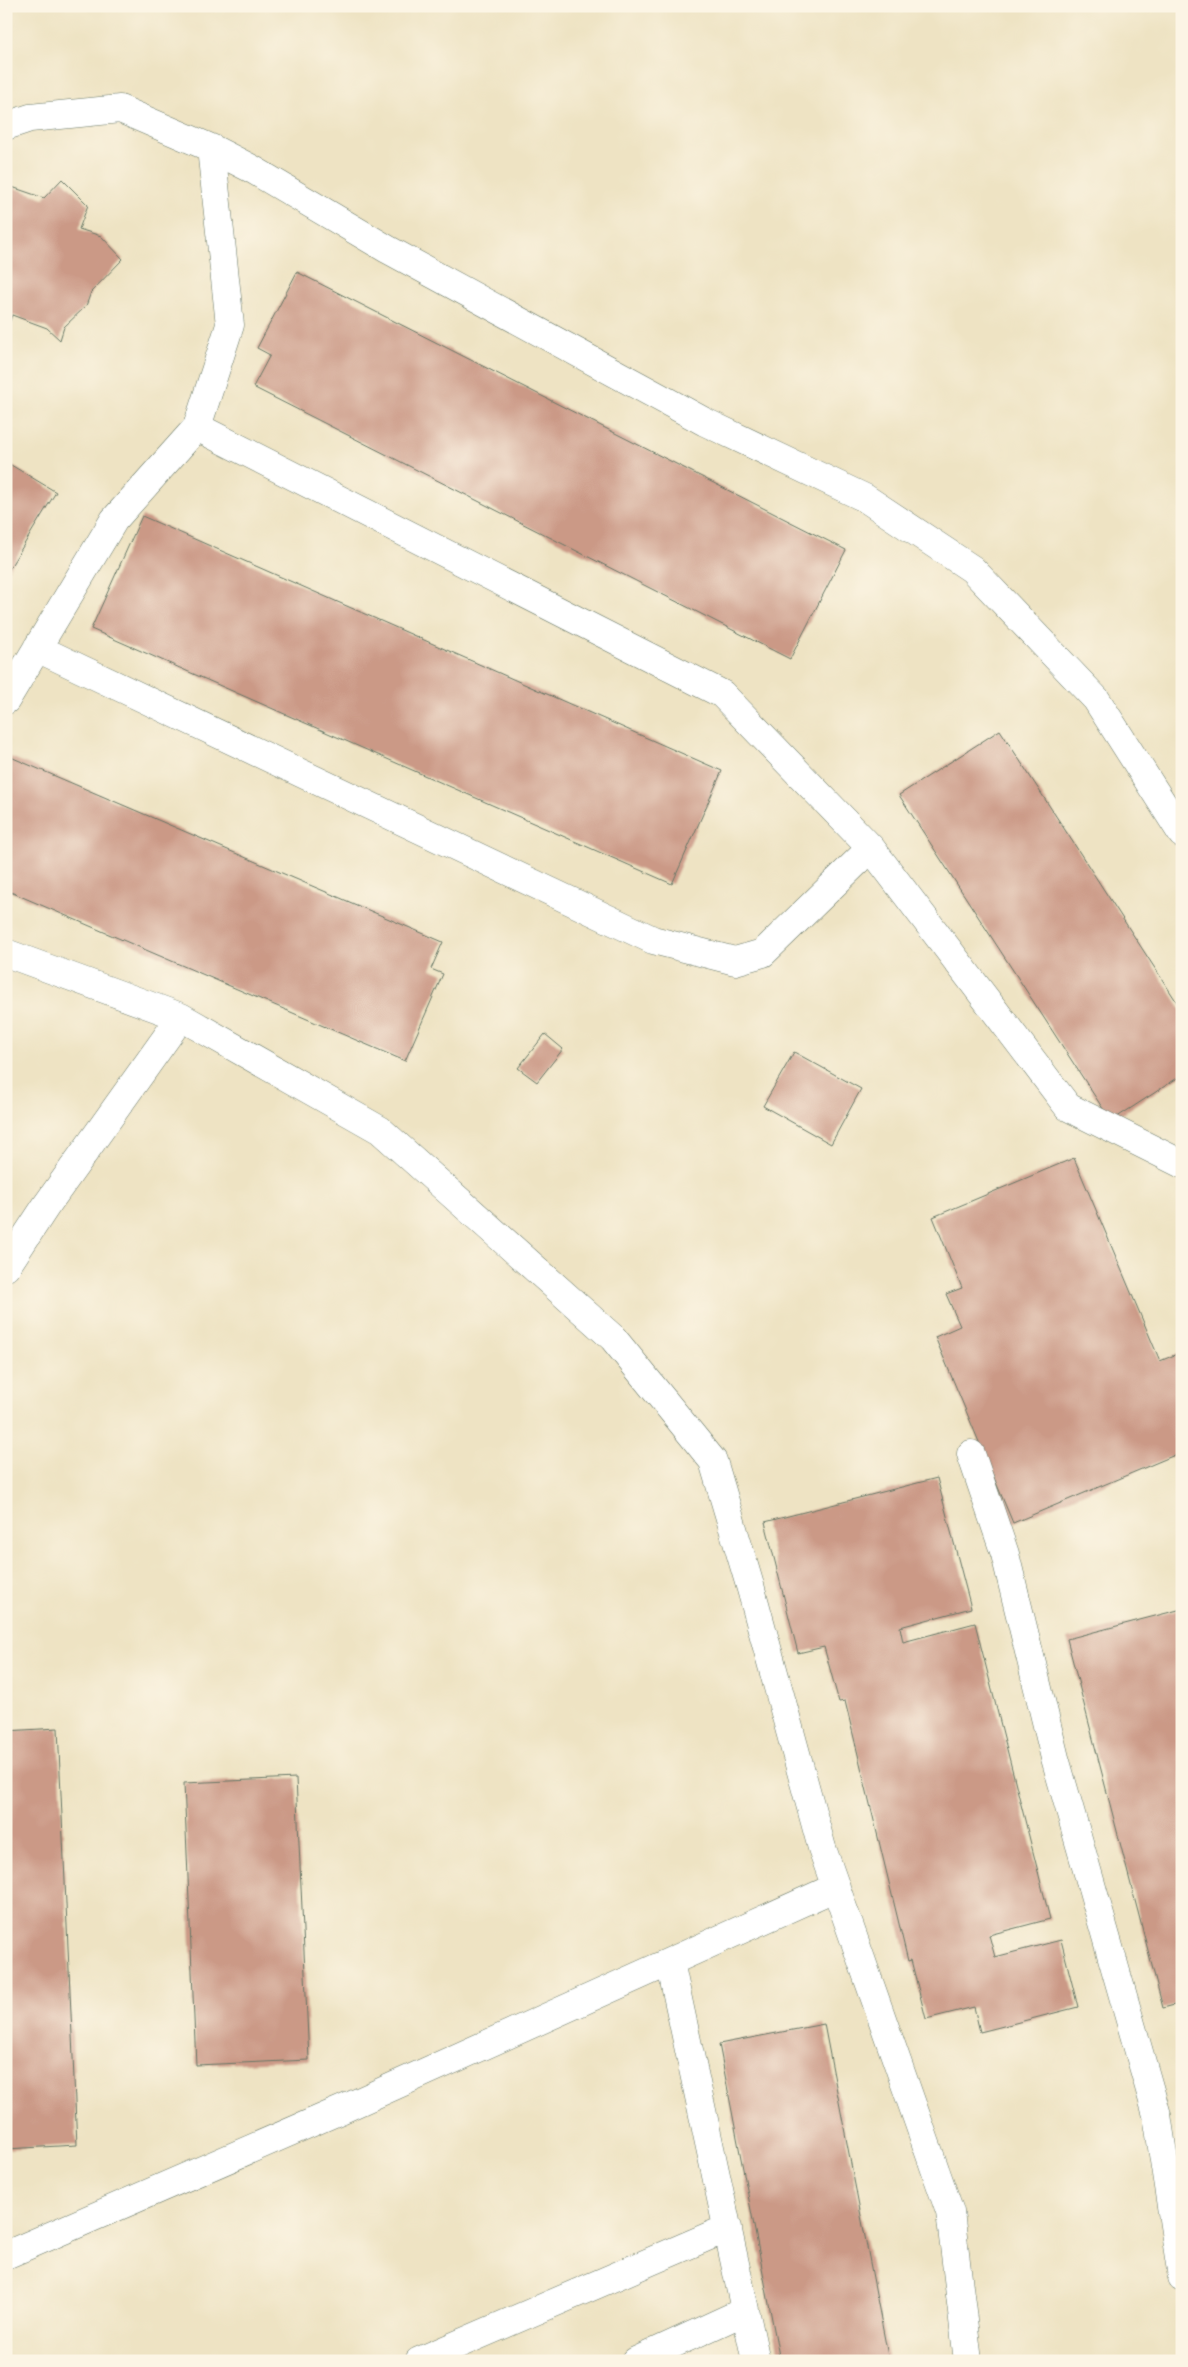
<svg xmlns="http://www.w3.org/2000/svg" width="1188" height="2367" viewBox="0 0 1188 2367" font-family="Caveat,sans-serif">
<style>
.building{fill:#cb9986}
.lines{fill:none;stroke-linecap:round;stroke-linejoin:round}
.minor-casing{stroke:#677766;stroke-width:29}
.minor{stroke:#fff;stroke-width:28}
</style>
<rect width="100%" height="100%" fill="#fcf5e5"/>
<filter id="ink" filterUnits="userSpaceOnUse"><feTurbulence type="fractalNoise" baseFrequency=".02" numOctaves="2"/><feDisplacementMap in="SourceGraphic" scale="10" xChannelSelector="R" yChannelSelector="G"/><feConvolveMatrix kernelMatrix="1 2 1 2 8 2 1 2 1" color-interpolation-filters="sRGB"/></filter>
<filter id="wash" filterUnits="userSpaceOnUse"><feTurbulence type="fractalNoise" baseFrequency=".0096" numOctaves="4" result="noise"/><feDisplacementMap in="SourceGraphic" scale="20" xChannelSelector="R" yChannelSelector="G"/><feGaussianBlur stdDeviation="1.12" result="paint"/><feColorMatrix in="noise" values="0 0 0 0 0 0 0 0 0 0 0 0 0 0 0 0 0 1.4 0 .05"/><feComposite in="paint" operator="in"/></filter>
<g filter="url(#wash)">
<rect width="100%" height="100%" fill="#eee3c3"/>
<g id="blocks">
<!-- building -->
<path class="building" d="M 62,179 L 88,205 L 79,229 L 101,236 L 123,259 L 91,292 L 86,306 L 64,327 L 60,340 L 47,328 L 12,315 L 6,332 L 6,185 L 44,198 Z
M 297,272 L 846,550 L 790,659 L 253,387 L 270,355 L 257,348 Z
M 6,462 L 56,492 L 6,574 Z
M 142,516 L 722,771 L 672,884 L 91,629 Z
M 1000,730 L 1182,1010 L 1182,1075 L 1111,1121 L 899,795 Z
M 6,755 L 443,942 L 431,969 L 443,974 L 405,1061 L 6,890 Z
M 545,1034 L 563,1049 L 537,1082 L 518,1068 Z
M 794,1052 L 861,1089 L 831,1144 L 763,1106 Z
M 1074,1158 L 1160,1361 L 1182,1352 L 1182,1452 L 1013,1523 L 935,1337 L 960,1326 L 946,1294 L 962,1288 L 933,1217 Z
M 937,1478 L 971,1608 L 900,1627 L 903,1642 L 975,1623 L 1050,1919 L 989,1935 L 995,1957 L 1061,1940 L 1078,2007 L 980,2032 L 974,2007 L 926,2019 L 911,1960 L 908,1961 L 845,1701 L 839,1702 L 824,1647 L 798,1653 L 765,1522 Z
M 1182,1609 L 1182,2003 L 1163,2008 L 1067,1639 Z
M 58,1728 L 77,2145 L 6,2149 L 6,1731 Z
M 296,1778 L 309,2060 L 196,2065 L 184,1783 Z
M 824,2024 L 889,2361 L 780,2361 L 719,2044 Z"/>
</g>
</g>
<g filter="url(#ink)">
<use href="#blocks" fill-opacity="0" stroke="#677766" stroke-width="1"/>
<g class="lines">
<!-- minor casing -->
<g class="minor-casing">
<path id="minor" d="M 6,126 L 30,118 L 120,109 L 211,148 L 252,169 L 387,249 L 705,422 L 865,498 L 972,569 L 1096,699 L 1182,834
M 197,427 L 722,694 L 871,848 L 1068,1107 L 1182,1164
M 37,648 L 653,940 L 735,961 L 763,953 L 871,848
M 6,700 L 114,520 L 197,427 L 230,325 L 211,148
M 6,953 L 181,1017 L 380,1130 L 613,1338 L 713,1461 L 751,1589 L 822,1848 L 950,2212 L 968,2361
M 6,1267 L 46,1206 L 181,1017
M 971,1454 L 1005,1554 L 1055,1758 L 1157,2115 L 1182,2277
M 670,1962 L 756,2361
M 6,2255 L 343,2109 L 836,1887
M 419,2361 L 728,2228
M 636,2361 L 745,2311"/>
</g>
<!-- minor -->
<use href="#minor" class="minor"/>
</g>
</g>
<!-- margin -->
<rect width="1188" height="2367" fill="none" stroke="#fcf5e5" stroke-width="25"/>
</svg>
